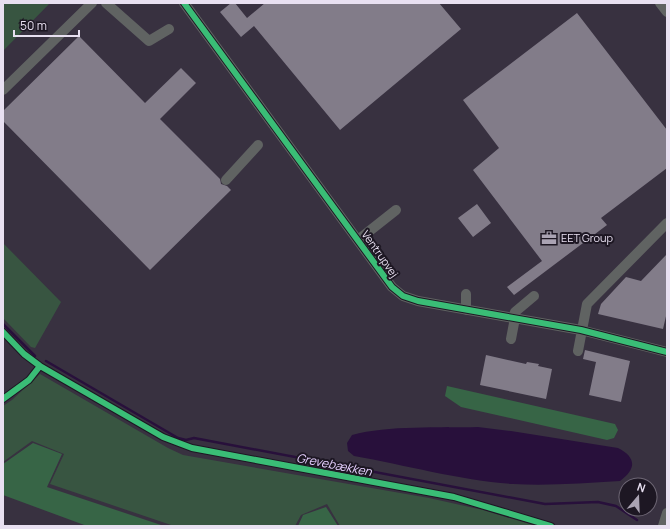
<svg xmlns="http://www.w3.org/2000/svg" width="670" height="529" viewBox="0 0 670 529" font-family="Manrope,sans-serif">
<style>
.green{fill:#385541}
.forest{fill:#376546}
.water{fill:#28103b}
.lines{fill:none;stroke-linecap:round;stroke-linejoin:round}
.stream{stroke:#28103b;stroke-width:2.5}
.building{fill:#827c89}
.minor{stroke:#606362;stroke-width:10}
.cycleway-casing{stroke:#1d1723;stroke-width:8}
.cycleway{stroke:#3abd76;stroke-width:6}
.labels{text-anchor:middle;stroke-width:4;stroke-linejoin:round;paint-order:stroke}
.poi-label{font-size:11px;fill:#e8e0f1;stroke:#1d1723;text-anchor:start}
.street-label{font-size:11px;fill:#e8e0f1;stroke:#1d1723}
.water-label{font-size:12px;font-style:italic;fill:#e6d0ff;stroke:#1d1723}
</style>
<rect width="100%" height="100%" fill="#383140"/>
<!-- green -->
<path class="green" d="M 3,3 L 50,3 L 3,51 Z
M 3,243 L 61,302 L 35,348 L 31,347 L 3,318 Z
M 40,374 L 168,448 L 183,455 L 429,498 L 483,510 L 536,526 L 340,526 L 327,504 L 301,515 L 295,526 L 174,526 L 50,484 L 64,454 L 32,441 L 3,462 L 3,406 L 12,400 Z"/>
<!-- forest -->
<path class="forest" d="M 447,386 L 615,424 L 618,430 L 614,438 L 607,440 L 461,407 L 445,396 Z
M 33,443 L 62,454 L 47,487 L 164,526 L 87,526 L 3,495 L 3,464 Z
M 326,507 L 338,526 L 298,526 L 303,515 Z"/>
<!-- water -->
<path class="water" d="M 478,427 L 511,431 L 618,448 C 636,457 637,469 620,481 C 584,483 549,486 513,484 C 463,481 405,465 354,456 L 348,451 L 347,443 L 352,435 C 388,425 440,428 478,427 Z"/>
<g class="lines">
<!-- stream -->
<path class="stream" d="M 3,324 L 35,356
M 46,361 L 178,438 L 186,440 L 194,438 L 545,504 L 598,502 L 616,506 L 637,520"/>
</g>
<!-- building -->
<path class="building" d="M 231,3 L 235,3 L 247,18 L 265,3 L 439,3 L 461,29 L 340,130 L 254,26 L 241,37 L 220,12 Z
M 577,13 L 667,130 L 667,168 L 601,218 L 607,225 L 514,295 L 507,287 L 542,261 L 473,170 L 499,148 L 463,100 Z
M 79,36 L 145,103 L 181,68 L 196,83 L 160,119 L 220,179 L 221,184 L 227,186 L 231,190 L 150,270 L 3,121 L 3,111 Z
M 477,204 L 491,223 L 473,237 L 458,218 Z
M 667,254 L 667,312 L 663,329 L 598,314 L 601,304 L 626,277 L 641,281 Z
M 585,350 L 630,361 L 621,402 L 589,395 L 596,362 L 583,359 Z
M 486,355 L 526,364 L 527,362 L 539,364 L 538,366 L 552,369 L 546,399 L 480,385 Z"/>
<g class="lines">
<!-- minor -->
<path class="minor" d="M 106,3 L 149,41 L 169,29
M 184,3 L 392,287 L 403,296 L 418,301 L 581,330 L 667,352
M 660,3 L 667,12
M 3,90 L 92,3
M 226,180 L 258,145
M 358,240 L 396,210
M 466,310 L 466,294
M 513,318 L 515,312 L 534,296
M 511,339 L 515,318
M 578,351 L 587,304 L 667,223
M 663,526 L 667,513"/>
<!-- cycleway casing -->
<g class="cycleway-casing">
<path id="cycleway" d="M 184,3 L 392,287 L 403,296 L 418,301 L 581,330 L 667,352
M 3,332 L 24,354 L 40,366 L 163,437 L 192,448 L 454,497 L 551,526
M 3,399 L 29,380 L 40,366"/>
</g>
<!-- cycleway -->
<use href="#cycleway" class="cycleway"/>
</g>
<!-- icons -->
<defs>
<g id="office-bare" transform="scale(1.2)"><path d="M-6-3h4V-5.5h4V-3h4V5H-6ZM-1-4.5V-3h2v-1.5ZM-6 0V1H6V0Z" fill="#aaa3b3" stroke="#1d1723" stroke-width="2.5" paint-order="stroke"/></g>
</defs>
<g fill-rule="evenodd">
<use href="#office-bare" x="549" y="238"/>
</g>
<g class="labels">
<!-- poi labels -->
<g class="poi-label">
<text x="561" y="242">EET Group</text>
</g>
<!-- street labels -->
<g class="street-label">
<text transform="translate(380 254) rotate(55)" y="4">Ventrupvej</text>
</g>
<!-- water labels -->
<g class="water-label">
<text transform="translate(334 465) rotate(11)" y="4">Grevebækken</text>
</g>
</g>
<!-- border -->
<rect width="670" height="529" fill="none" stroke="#e8e0f1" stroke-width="8"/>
<!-- north arrow -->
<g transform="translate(638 497) rotate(19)"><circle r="19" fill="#1d1723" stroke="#6e6775"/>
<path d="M0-3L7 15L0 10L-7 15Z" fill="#aaa3b3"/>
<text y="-6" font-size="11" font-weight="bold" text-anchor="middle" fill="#e8e0f1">N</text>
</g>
<!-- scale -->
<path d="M14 30v6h65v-6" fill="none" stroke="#e8e0f1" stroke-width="2"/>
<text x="20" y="30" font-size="12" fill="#e8e0f1" stroke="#1d1723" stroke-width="3" paint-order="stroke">50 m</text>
</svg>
